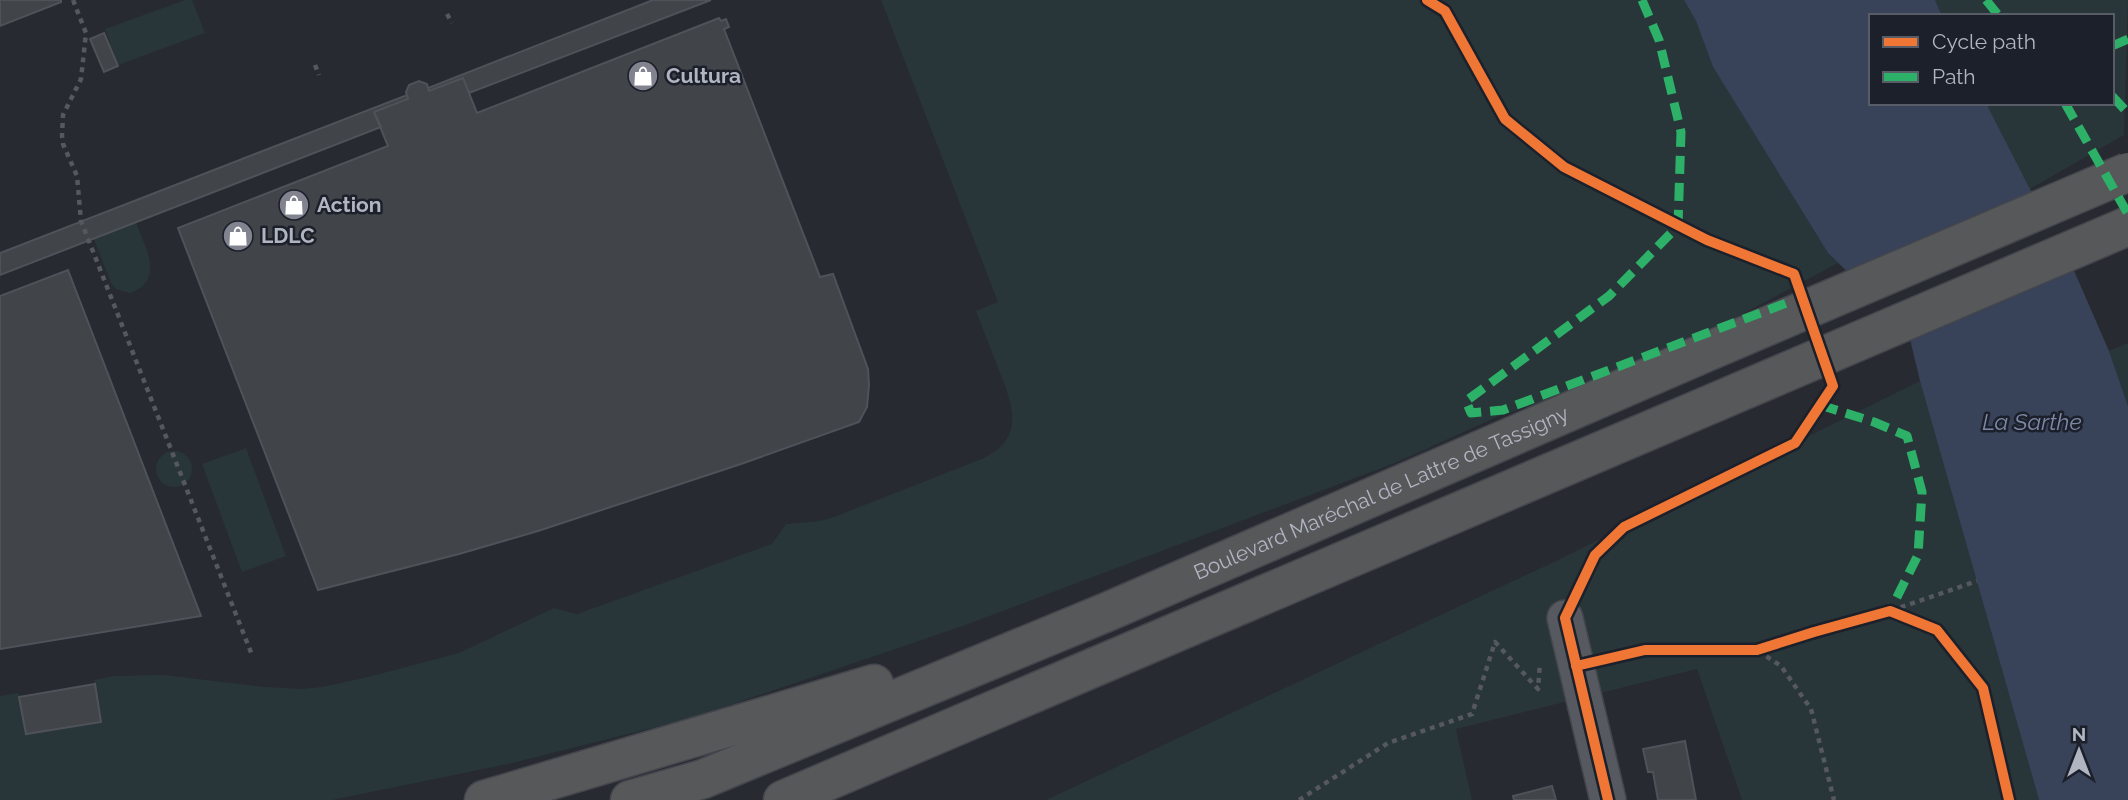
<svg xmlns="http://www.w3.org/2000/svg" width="2128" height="800" viewBox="0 0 2128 800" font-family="Raleway,sans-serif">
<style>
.green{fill:#293639}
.water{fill:#384258}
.pier{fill:#272a31}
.building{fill:#414449;stroke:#4f5259;stroke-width:2}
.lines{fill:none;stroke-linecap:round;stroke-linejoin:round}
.minor-casing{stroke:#43454a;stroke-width:38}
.highway-casing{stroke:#44464d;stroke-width:41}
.path{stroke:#55585e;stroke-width:4.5;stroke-dasharray:5 5;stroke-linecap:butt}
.minor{stroke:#565960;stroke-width:35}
.highway{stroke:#56585a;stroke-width:38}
.highway-bridge-casing{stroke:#44464d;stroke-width:41;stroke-linecap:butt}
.highway-bridge{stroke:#56585a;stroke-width:38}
.quiet{stroke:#2db169;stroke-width:9;stroke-dasharray:18 9;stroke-linecap:butt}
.cycleway-casing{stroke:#1c202a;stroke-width:15}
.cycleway{stroke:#f07635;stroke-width:10}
.labels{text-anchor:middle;stroke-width:5;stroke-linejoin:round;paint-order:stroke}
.poi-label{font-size:21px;font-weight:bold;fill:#b1b5c2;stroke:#1c202a;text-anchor:start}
.street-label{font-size:21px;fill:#b1b5c2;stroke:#1c202a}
.water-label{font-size:23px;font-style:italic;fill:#7c89a7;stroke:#1c202a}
</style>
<rect width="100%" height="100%" fill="#272a31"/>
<!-- green -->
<path class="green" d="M 185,0 L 192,0 L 205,33 L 118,65 L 105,29 Z
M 881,0 L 1684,0 L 1696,21 L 1713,67 L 1828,253 L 1838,263 L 1694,340 L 1561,396 L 1501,415 L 1395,463 L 960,627 L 692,718 L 512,763 L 332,800 L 0,800 L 0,696 L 18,693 L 20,696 L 94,684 L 94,680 L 115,676 L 164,675 L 265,687 L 303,689 L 322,687 L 364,678 L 459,653 L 554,608 L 577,614 L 772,544 L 786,524 L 820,521 L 834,517 L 979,460 C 1027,440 1013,405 998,368 C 991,349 983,330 976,311 L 998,302 Z
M 1935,0 L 2128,0 L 2124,135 L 2030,189 L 1986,103 L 2112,103 L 2112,16 L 1942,16 Z
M 136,222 C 145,248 166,280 130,293 L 116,289 L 111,283 L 94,239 Z
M 2128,343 L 2128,406 L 2109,351 Z
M 1920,381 L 2039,800 L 1742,800 L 1697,669 L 1456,729 L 1472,800 L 1046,800 L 1558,560 Z
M 246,448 L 286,556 L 242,572 L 202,464 Z
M156 469a18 18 0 1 1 36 0a18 18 0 1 1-36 0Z"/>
<!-- water -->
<path class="water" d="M 1684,0 L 1935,0 L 1942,16 L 1871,16 L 1871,103 L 1986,103 L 2030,189 L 2072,266 L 2109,351 L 2128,406 L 2128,800 L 2039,800 L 1920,381 L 1908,331 L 1828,253 L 1713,67 L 1696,21 Z"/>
<!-- pier -->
<path class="pier" d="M 2044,208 L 2068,252 L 1897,325 L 1858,287 Z"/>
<!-- building -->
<path class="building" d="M 0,0 L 61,0 L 61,2 L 0,26 Z
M 653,0 L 711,0 L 469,93 L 463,78 L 429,91 L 428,88 Z
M 719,18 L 721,21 L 726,19 L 729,27 L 724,29 L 820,277 L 833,274 L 868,369 L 869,385 L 867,407 L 859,422 L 741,464 L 538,531 L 459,554 L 318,590 L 178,228 L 388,146 L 374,112 L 408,99 L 406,92 L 409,85 L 419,81 L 427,84 L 429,91 L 463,78 L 477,113 Z
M 104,33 L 118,66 L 104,72 L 90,39 Z
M 407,95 L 408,99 L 374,112 L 381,127 L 0,275 L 0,253 Z
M 68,270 L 201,616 L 0,649 L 0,296 Z
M 95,684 L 101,722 L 26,734 L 19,697 Z
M 1685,741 L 1696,800 L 1658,800 L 1653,772 L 1648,772 L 1643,749 Z
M 1552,786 L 1556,800 L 1514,800 L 1513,796 Z"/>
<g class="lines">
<!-- minor casing -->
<g class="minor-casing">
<path id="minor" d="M 1565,618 L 1608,800"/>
</g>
<!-- highway casing -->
<g class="highway-casing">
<g id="highway">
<path d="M 484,800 L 874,684"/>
<path id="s1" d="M 630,800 L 703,779 L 1107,612 L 1695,357"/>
<path d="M 783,800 L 1716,402"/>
</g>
</g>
<!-- path -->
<path class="path" d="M 73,0 L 86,33 L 81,79 L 63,115 L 62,136 L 63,144 L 77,176 L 81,221 L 252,655
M 1427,0 L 1445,11 L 1505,119 L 1564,167 L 1707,240 L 1794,274 L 1795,277
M 447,14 L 452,23
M 315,65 L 319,75
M 1579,588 L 1595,555 L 1624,527 L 1795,443 L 1828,393
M 1891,611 L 1937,630 L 1983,688 L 2009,800
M 1758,651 L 1781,666 L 1811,709 L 1834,800
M 1608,659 L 1645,650 L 1757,650 L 1814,632 L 1890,611 L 1977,581
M 1299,800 L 1388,743 L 1472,714 L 1495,642 L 1538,689 L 1540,663"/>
<!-- minor -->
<use href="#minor" class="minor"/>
<!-- highway -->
<use href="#highway" class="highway"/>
<!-- highway-bridge casing -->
<g class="highway-bridge-casing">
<path id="highway-bridge" d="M 1695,357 L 2128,172
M 1716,402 L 2128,226"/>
</g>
<!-- highway-bridge -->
<use href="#highway-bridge" class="highway-bridge"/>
<!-- quiet -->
<path class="quiet" d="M 1642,0 L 1659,40 L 1681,132 L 1678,226 L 1609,296 L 1466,401 L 1471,413 L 1503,410 L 1792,301
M 1986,0 L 1999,16
M 2112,46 L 2128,39
M 2112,96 L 2128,113
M 2065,103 L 2128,214
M 1820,405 L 1874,422 L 1907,436 L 1922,492 L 1918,555 L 1890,611"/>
<!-- cycleway casing -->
<g class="cycleway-casing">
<path id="cycleway" d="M 1427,0 L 1445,11 L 1505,119 L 1564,167 L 1707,240 L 1794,274 L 1833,386 L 1795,443 L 1624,527 L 1595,555 L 1565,618 L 1608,800
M 1576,666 L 1645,650 L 1757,650 L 1814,632 L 1890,611 L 1937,630 L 1983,688 L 2009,800"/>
</g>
<!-- cycleway -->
<use href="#cycleway" class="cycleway"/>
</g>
<!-- icons -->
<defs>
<g id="shop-disc" transform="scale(1.575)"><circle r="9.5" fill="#81848f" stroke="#1c202a"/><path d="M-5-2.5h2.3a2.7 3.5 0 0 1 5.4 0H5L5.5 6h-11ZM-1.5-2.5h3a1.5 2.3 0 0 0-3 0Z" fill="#fff"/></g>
</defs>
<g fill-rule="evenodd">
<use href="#shop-disc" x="643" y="76"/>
<use href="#shop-disc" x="294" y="205"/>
<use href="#shop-disc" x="238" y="236"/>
</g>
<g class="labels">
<!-- poi labels -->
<g class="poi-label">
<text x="666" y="83">Cultura</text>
<text x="317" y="212">Action</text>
<text x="261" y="243">LDLC</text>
</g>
<!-- street labels -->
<g class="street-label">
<text dy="7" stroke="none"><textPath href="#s1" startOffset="812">Boulevard Maréchal de Lattre de Tassigny</textPath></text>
</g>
<!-- water labels -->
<g class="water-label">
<text x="2032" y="430">La Sarthe</text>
</g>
</g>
<!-- legend -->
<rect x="1869" y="14" width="245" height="91" fill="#1c202a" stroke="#585c67" stroke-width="2"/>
<rect x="1883" y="37" width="35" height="10" fill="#f07635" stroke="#585c67" stroke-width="2"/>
<text x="1932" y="49" font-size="21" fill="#b1b5c2">Cycle path</text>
<rect x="1883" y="72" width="35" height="10" fill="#2db169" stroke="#585c67" stroke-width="2"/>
<text x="1932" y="84" font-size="21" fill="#b1b5c2">Path</text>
<!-- north arrow -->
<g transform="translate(2079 751)" stroke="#1c202a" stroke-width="5" paint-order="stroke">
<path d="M0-5L12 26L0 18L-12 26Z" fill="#b1b5c2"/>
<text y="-10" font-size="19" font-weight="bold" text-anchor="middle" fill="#b1b5c2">N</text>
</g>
</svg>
